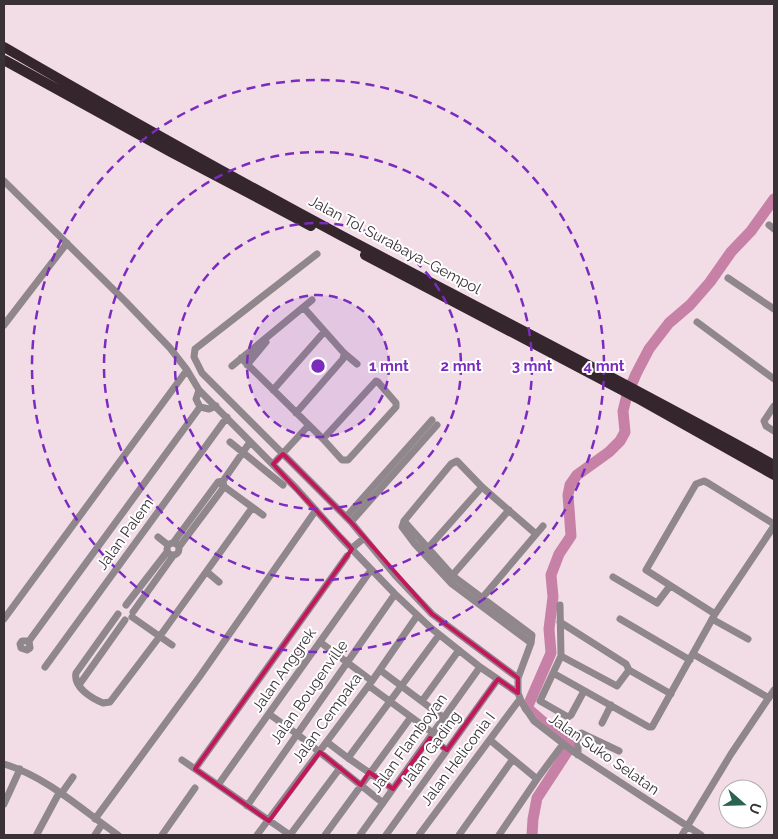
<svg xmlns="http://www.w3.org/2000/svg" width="778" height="839" viewBox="0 0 778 839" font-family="Raleway,sans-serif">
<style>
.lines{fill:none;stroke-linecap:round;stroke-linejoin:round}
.river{stroke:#c881a6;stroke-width:11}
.minor{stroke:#90878c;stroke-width:7}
.highway{stroke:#35252d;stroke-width:10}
.marked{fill:none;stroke:#c2185b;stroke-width:4;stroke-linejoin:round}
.ring{fill:none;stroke:#7b2cbf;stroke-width:2.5;stroke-dasharray:9 6}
.labels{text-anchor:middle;stroke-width:4;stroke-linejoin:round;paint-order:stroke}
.street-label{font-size:15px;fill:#393135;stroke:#fff}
.centre{fill:#7b2cbf;stroke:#fff;stroke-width:2.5}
.ring-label{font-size:15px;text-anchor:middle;font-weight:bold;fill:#7b2cbf;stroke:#fff;stroke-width:4;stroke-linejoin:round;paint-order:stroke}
</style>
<rect width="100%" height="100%" fill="#f2dde7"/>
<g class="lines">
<!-- river -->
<path class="river" d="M 532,835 L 533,819 L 537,798 L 571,746 L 527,708 L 551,653 L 549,629 L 553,597 L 551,575 L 559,554 L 571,536 L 568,495 L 570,485 L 577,475 L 609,452 L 620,441 L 625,432 L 623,411 L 627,395 L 636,374 L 649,349 L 669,323 L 690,305 L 710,282 L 731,252 L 751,231 L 774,199"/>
<!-- minor -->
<path class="minor" d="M 4,181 L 126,302 L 170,348 L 187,370 L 199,390 L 297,489 L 340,537 L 395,594 L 431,628 L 480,667 L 518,693
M 769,225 L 774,229
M 317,254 L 195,349 L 194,357 L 202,373 L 351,522 L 395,575 L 432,614 L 518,678
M 728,278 L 774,309
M 304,308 L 344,353 L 357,364
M 697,322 L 774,379
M 4,325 L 67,243
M 241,358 L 323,439 L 342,460 L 348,460 L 396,407 L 396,403 L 378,382 L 376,381 L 323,439
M 247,365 L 266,342
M 232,366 L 312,300
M 199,390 L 196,399 L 200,407
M 273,390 L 324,332
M 774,406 L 764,421 L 766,426 L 774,431
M 296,413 L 343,359 L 344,353
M 230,442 L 283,485
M 273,464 L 309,425
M 222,485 L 263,515
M 346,517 L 432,420
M 404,521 L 453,576 L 532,635 L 531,643 L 518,678 L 518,693 L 522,703 L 534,721 L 574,752 L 701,835
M 351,522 L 437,425
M 158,537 L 168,545
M167 549a6 6 0 1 1 12 0a6 6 0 1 1-12 0Z
M 173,543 L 218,482 L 223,481
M 179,547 L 224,487 L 223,481 L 250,442
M 428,548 L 482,487
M 351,549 L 364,538
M 207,572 L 219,582
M 613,577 L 657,603 L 670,586
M 450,578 L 509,510
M 483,597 L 543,526
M 126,605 L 167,552
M 560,605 L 561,656 L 540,701 L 568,717 L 571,715 L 584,691
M 133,612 L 173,556
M 118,614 L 76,673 C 73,687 91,698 103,703 L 110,702 L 160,636 L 252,508
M 715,614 L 646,570 L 696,484 L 704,481 L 708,483 L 774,524
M 132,617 L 172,645
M 4,619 L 187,370
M 620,619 L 690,660
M 712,619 L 748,639
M 560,622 L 626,664 L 629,670 L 671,694
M 29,641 L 22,641 L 20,644 L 21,648 L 27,650 L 30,648 L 29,641 L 200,407 L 209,409 L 216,406
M 320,642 L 372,681
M 531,643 L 452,584 L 414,543 L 402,527 L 404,521 L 451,464 L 457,461 L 482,487 L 536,534
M 693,654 L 769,698
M 561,656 L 617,686 L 629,670
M 45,667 L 227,417
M 380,670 L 444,718
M 553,673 L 649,727 L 652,727 L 715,614 L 774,526
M 79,685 L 125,620
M 369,686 L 433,733
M 422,701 L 459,650
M 269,714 L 297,734 L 383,803
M 602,723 L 611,705
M 430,738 L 447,750
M 490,740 L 537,779
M 327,742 L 348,758
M 578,755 L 578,735 L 581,733 L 619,751
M 182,760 L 290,835
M 4,764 C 47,777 82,810 118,835
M 195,769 L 347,556
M 218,785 L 371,570
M 393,789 L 348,758 L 439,635
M 61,794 L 73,777
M 4,804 L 20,769
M 247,806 L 395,594
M 95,819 L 200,676 L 316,510
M 37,834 L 59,793
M 95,835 L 102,824
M 162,835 L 195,788
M 257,835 L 372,681 L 417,616
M 290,835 L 340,768
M 325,835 L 411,717
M 360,835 L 480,667
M 386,835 L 498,679
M 419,835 L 520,699
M 459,835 L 513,759
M 499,835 L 537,779 L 563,744
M 682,835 L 731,754 L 774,690"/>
<!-- highway -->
<path class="highway" d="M 4,47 C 116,112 228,175 342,236 C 486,312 632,386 774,465
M 4,60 L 171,152 L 311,226
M 365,255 L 637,398 L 774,475"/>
</g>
<!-- marked area -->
<path class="marked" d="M 283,454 L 351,522 L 432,614 L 518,678 L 518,693 L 498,679 L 447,750 L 430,738 L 393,789 L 369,772 L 361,785 L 320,752 L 269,821 L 195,769 L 352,549 L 273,464 Z"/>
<!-- distance rings -->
<circle cx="318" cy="366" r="71" fill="#7b2cbf" fill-opacity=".12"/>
<g class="ring">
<circle cx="318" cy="366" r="71"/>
<circle cx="318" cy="366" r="143"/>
<circle cx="318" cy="366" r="214"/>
<circle cx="318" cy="366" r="286"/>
</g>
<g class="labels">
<!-- street labels -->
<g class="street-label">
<text transform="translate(395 245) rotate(28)" y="5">Jalan Tol Surabaya–Gempol</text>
<text transform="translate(125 534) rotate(-54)" y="5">Jalan Palem</text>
<text transform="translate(284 670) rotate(-55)" y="5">Jalan Anggrek</text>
<text transform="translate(309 692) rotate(-55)" y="5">Jalan Bougenville</text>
<text transform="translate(327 718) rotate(-54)" y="5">Jalan Cempaka</text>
<text transform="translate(409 743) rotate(-54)" y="5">Jalan Flamboyan</text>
<text transform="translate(431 749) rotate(-54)" y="5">Jalan Gading</text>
<text transform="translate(604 754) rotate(35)" y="5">Jalan Suko Selatan</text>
<text transform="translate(458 759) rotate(-53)" y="5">Jalan Heliconia I</text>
</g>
</g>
<circle cx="318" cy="366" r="8" class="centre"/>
<g class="ring-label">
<text x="389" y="371">1 mnt</text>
<text x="461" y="371">2 mnt</text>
<text x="532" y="371">3 mnt</text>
<text x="604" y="371">4 mnt</text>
</g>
<!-- border -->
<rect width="778" height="839" fill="none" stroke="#393135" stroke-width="10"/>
<!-- north arrow -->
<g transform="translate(743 804) rotate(110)"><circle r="24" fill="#ffffff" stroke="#b0adae"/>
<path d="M0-4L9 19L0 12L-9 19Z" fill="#28644f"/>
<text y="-8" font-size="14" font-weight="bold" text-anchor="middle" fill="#393135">U</text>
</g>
</svg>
